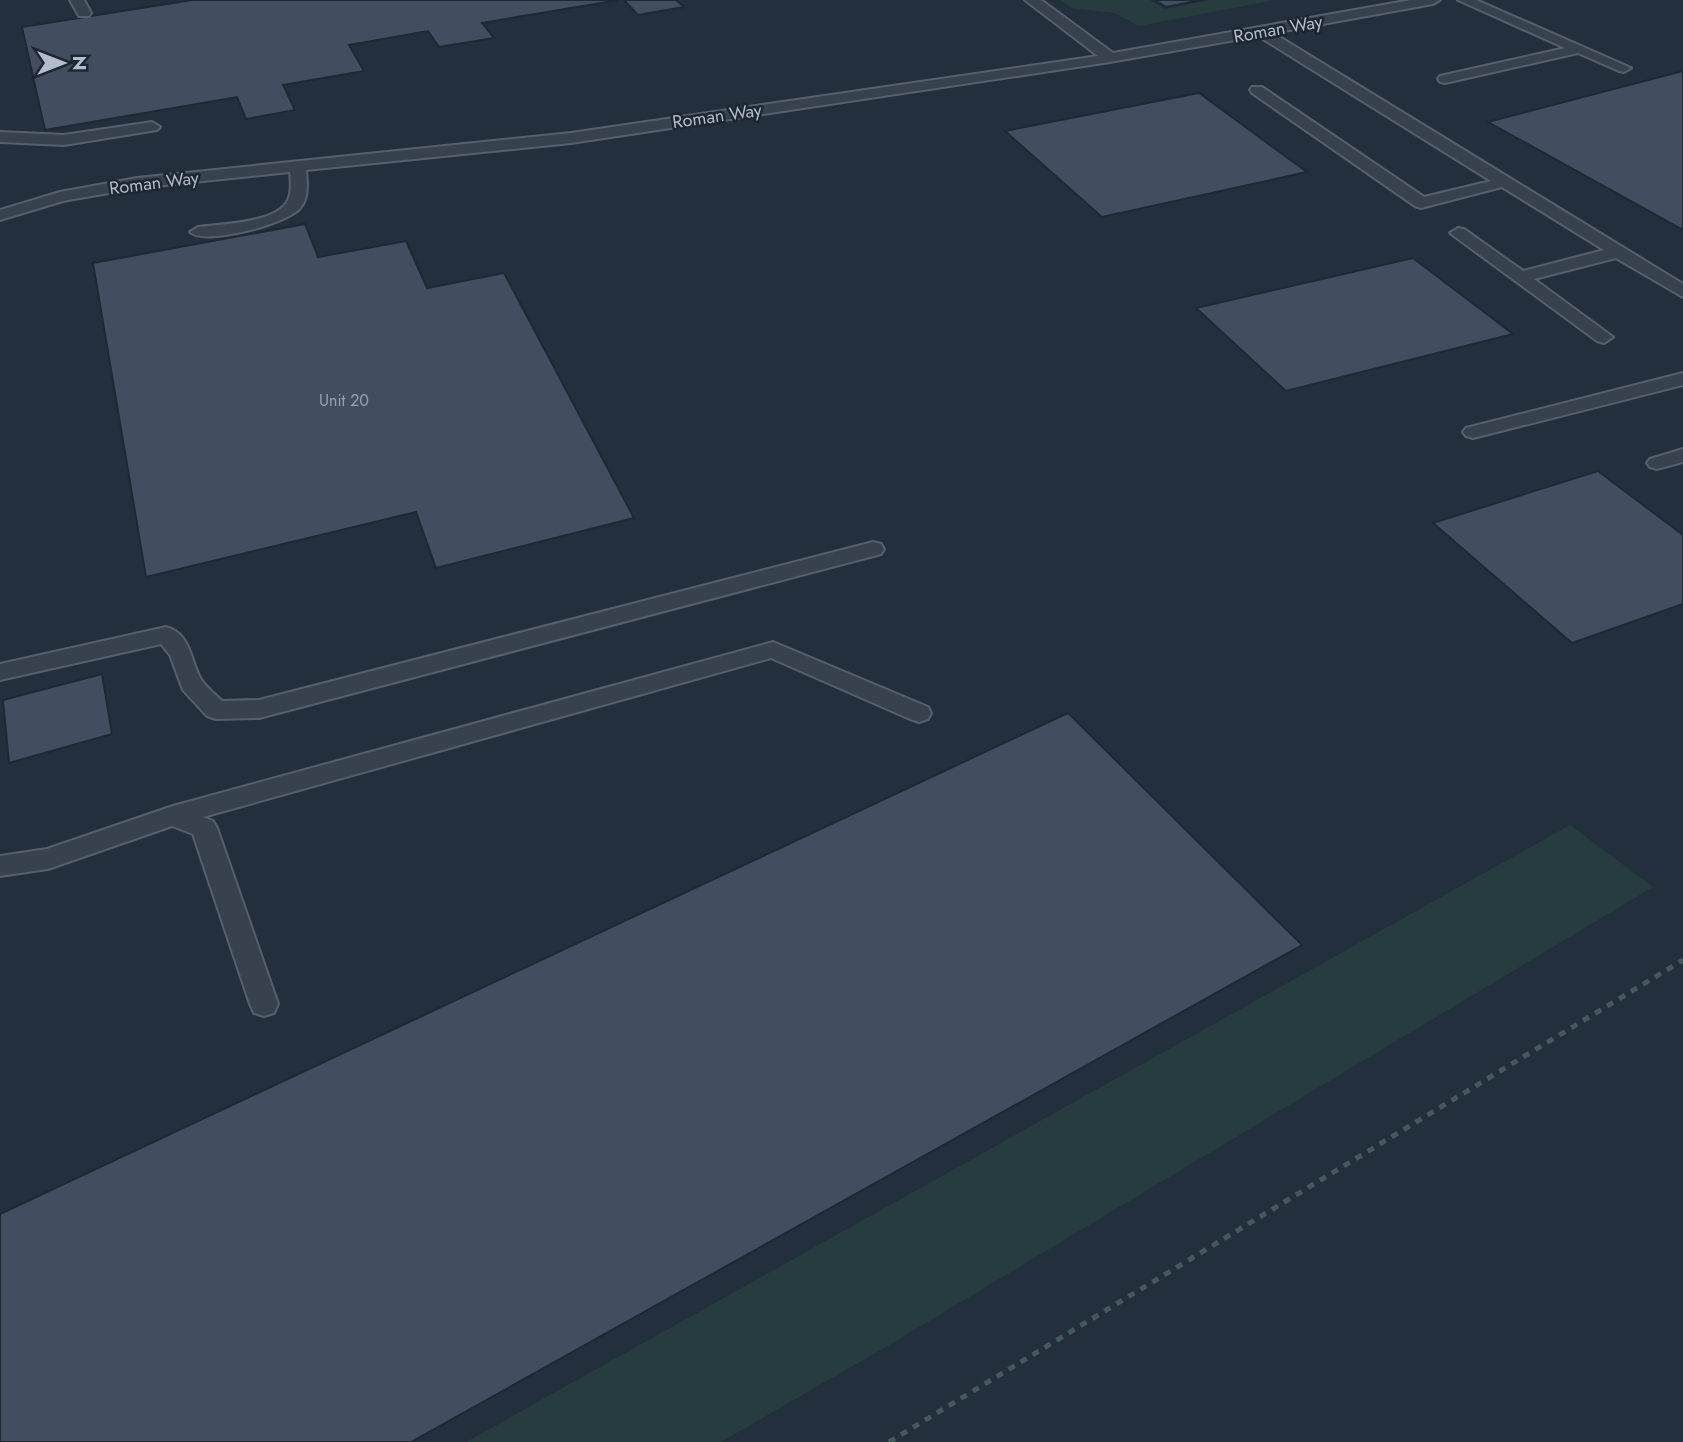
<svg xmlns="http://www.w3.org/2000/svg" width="1683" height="1442" viewBox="0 0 1683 1442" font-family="Jost,sans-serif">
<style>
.green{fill:#263c3f}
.building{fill:#424e60;stroke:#1f2835;stroke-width:2}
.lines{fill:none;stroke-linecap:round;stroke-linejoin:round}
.lane-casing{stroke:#565f6c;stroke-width:4}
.path{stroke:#44595c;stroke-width:5;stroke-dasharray:7 7;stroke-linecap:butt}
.lane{fill:#38414e;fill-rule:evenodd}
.labels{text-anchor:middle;stroke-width:5;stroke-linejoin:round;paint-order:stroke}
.far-number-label{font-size:16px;fill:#98a0af}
.far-street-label{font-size:18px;fill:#b4bcc9;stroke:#1d2633}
</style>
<rect width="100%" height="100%" fill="#242f3e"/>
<!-- green -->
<path class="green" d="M 1061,0 L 1150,0 L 1164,9 L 1210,0 L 1274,0 L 1139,26 L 1114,13 L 1072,8 Z
M 1570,825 L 1653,887 L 884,1348 L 721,1442 L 466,1442 Z"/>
<!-- building -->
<path class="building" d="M 192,0 L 619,0 L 482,23 L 494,38 L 439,47 L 428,31 L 349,45 L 364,71 L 283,85 L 295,110 L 246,119 L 237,97 L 45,130 L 22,27 Z
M 624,0 L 676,0 L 684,7 L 638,15 Z
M 1155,0 L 1202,0 L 1166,7 Z
M 1683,71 L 1683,230 L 1488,122 Z
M 1199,93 L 1307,172 L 1102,217 L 1005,131 Z
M 305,224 L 318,257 L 406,241 L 427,288 L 504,273 L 634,518 L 436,568 L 416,512 L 146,577 L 93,263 Z
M 1413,258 L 1513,334 L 1286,391 L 1196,308 Z
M 1598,471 L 1683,535 L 1683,604 L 1572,643 L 1433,523 Z
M 102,674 L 112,734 L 9,763 L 3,700 Z
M 1068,713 L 1302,945 L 411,1442 L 0,1442 L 0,1214 Z"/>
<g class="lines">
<!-- lane casing -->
<g class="lane-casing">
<path id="lane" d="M 70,0 L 84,0 L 91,13 L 89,16 L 79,16 Z
M 1025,0 L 1041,0 L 1113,53 L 1411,0 L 1440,0 L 1433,4 L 1273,33 L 1683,284 L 1683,297 L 1616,258 L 1534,279 L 1613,337 L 1604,343 L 1597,341 L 1450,233 L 1458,228 L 1464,229 L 1523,271 L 1604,250 L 1502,187 L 1421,208 L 1415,206 L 1252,93 L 1250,90 L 1252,87 L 1262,87 L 1424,197 L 1491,181 L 1258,36 L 1110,62 L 571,143 L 306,170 C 307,183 309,196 301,207 C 289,224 203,246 190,232 L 198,227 C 220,224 278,223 288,200 C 292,192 291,181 290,172 L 137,188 L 63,201 L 0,220 L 0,210 L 60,192 L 137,178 L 571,133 L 1098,56 Z
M 1458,0 L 1476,0 L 1631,68 L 1624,72 L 1619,71 L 1578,53 L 1445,83 L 1440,82 L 1438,79 L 1440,76 L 1565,48 Z
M 152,122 L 160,127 L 157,130 L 64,145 L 0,142 L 0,132 L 64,135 Z
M 1683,373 L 1683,385 L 1473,438 L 1466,436 L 1463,432 L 1466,428 Z
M 1683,449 L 1683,462 L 1657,469 L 1650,467 L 1647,463 L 1650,459 Z
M 873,542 L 881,544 L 884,549 L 881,554 L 259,718 L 216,719 L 207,716 L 183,690 L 170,655 L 161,644 L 0,680 L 0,664 L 166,627 C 192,634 190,662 202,681 C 207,688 216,695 222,701 L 259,700 Z
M 773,642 L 928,707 L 931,713 L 928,719 L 919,722 L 910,719 L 771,658 L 203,817 L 213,821 L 217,828 L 278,1004 L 274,1013 L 264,1016 L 254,1013 L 250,1004 L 193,834 L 172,826 L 48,869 L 0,876 L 0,856 L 47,849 L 173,806 Z"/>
</g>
<!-- path -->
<path class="path" d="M 889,1442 L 1683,960"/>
<!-- lane -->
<use href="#lane" class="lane"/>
</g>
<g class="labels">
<!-- far-number labels -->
<g class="far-number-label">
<text x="344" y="406">Unit 20</text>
</g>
<!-- far-street labels -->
<g class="far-street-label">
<text transform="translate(1278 29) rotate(-10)" y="6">Roman Way</text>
<text transform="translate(717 116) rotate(-8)" y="6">Roman Way</text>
<text transform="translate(154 183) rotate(-7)" y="6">Roman Way</text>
</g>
</g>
<!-- north arrow -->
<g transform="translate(63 63) rotate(90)" stroke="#1d2633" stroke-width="5" paint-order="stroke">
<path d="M0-5L12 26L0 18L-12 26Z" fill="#b4bcc9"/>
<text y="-10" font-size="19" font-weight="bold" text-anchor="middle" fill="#b4bcc9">N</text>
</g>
</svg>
